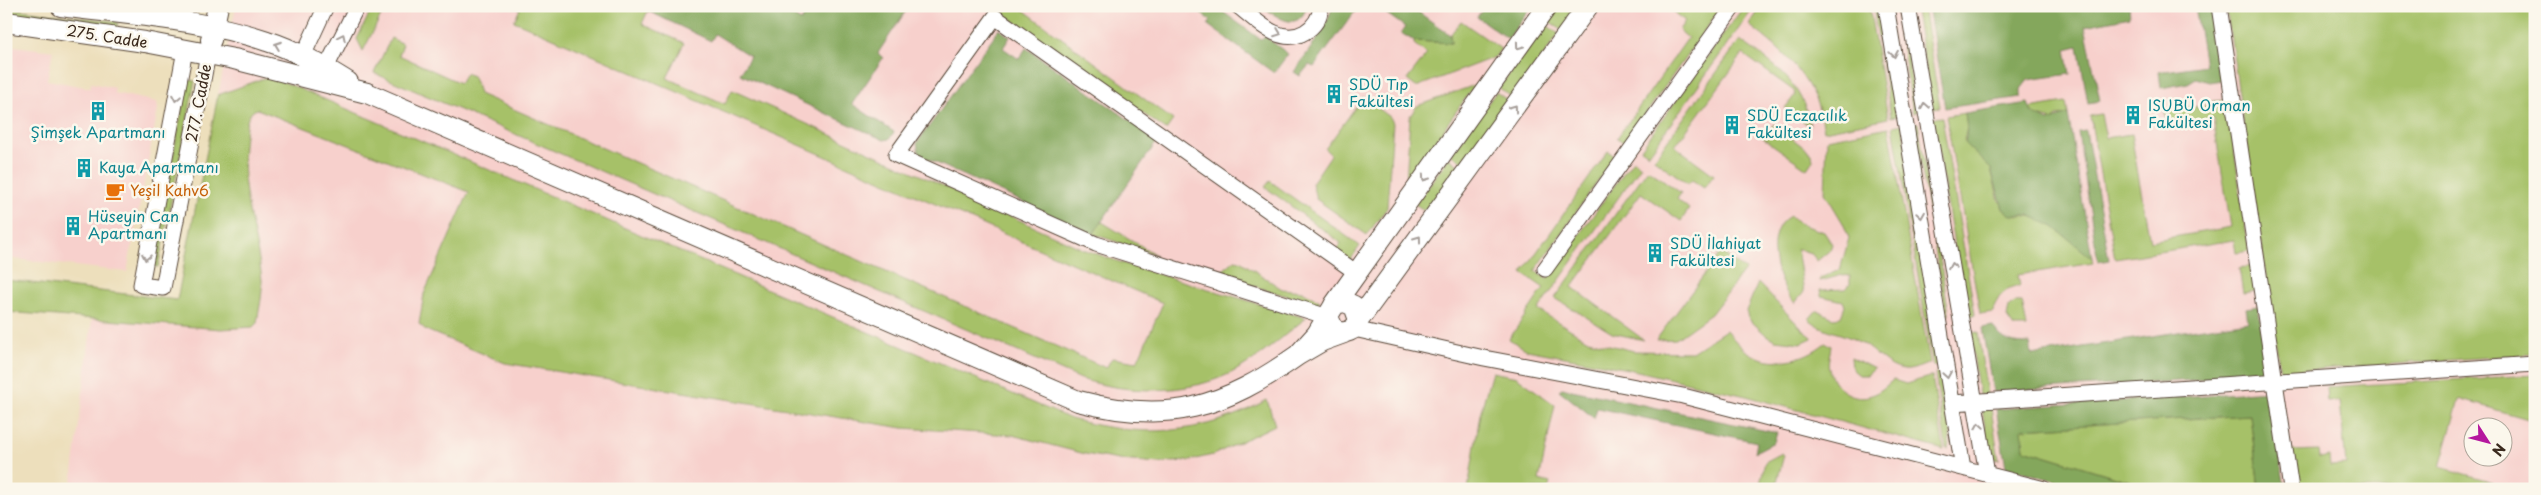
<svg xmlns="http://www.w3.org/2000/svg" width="2541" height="495" viewBox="0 0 2541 495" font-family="'Playpen Sans',sans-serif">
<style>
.built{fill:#f7d0cc;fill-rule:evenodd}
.green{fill:#a6c167;stroke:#707642}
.forest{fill:#84a75c;stroke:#60683d}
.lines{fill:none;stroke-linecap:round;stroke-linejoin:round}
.minor-casing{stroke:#564536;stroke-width:17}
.tertiary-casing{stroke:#564536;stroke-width:22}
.minor{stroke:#fff;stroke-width:15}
.tertiary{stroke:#fff;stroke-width:20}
.oneway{stroke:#a79f9a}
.labels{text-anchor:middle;stroke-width:5;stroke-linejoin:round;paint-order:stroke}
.street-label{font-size:15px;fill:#3b2a1e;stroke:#fbf7ec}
.culture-label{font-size:15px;fill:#0d838f;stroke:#fbf7ec;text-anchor:start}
.food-label{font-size:15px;fill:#c56008;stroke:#fbf7ec;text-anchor:start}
</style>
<rect width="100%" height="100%" fill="#fbf7ec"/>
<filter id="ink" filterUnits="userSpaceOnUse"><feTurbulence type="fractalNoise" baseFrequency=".02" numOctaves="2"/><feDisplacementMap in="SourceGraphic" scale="10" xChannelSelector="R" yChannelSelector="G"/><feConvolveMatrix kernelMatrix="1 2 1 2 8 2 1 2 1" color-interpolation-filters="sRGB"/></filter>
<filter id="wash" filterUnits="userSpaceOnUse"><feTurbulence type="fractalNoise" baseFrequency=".0096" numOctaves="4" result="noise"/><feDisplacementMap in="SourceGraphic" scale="20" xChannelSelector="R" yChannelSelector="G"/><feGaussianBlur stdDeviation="1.12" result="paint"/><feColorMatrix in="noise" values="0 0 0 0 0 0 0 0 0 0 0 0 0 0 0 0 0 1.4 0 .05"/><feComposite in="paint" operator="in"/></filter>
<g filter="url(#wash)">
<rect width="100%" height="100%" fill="#eddfbc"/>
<!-- built -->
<path class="built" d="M 236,6 L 2535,6 L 2535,489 L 71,489 L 92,319 L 172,326 ZM 2474,428 L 2504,428 L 2504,458 L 2474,458 Z
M 6,45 L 53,51 L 47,80 L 90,88 L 91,83 L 115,88 L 114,93 L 157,102 L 158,109 L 127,272 L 6,258 Z"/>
<!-- green -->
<path class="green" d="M 373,6 L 386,6 L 363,51 L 357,39 Z
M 515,6 L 650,6 L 642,24 L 684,43 L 667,78 L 725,104 L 732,90 L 1083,249 L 1131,266 L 1306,318 C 1282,337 1259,359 1231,373 C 1186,395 1128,394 1081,379 L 374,73 L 391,38 L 403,44 L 399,55 L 460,83 L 466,73 L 474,77 L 479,94 L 1106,368 L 1112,358 L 1137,362 L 1163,303 L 514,21 L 520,9 Z
M 993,6 L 1018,6 L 1173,120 L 1166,130 Z
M 1557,6 L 1579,6 L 1562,30 L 1547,20 Z
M 1665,6 L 1722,6 L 1625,143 L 1617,138 L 1688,38 L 1679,30 L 1685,21 Z
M 1744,6 L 1755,6 L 1649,154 L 1641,149 Z
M 1762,6 L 1869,6 L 1888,118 L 1824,131 C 1817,82 1786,53 1749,25 Z
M 1873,6 L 1882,6 L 1901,115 L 1891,117 Z
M 1896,6 L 1899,6 L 1917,112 L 1913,113 Z
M 1915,6 L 1923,6 L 1940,107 L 1932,108 Z
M 2226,6 L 2535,6 L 2535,354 L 2280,372 Z
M 6,8 L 118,22 L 117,29 L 6,15 Z
M 1461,21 L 1501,49 L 1495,57 L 1416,87 L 1407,80 L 1427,54 L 1414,44 L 1414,41 L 1451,43 L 1450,35 Z
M 1545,24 L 1559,34 L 1513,98 L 1499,88 Z
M 1740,40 C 1774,65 1802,81 1810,126 L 1785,108 L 1795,95 L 1794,91 L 1743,54 L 1675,146 L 1714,175 L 1704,188 L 1692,180 L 1688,184 L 1654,159 Z
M 270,76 L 1071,419 C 1142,438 1201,436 1267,400 L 1275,425 L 1213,455 L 1187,461 L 1159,463 L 1119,460 L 1085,454 L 1012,435 L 903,428 L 505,363 L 426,330 L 419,324 L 424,294 L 469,192 L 257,109 C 247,112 246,125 245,135 C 238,190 256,228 262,280 C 263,294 259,309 257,323 L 253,327 L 221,329 L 6,312 L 6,280 L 177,300 L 218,95 Z
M 188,80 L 195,81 L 158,267 L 151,266 Z
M 1475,85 L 1406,182 L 1410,116 L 1417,106 Z
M 1496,92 L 1510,102 L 1465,164 L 1451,154 Z
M 1363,97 L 1390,117 L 1393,123 L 1387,208 L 1367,235 L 1316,199 L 1312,183 L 1331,155 L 1325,149 Z
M 2227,100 L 2249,251 L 2236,253 L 2234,240 L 2115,259 L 2090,116 L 2101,114 L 2106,138 L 2131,134 L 2150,241 L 2231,227 L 2213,118 L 2167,127 L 2165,111 L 2192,106 L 2200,108 L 2213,101 Z
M 2066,102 L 2068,114 L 2057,116 L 2052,120 L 2035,115 L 2029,108 Z
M 1965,113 L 1967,128 L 1964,140 L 1991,169 L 1999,201 L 2018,216 C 2046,212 2073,240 2092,258 L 2093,263 L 2018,275 L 2020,286 C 2004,289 1997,296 1993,312 L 1980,314 L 1946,116 Z
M 1942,117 L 1975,315 L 1966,317 L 1933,118 Z
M 1914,123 L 1918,123 L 1949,314 L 1946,315 Z
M 1774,124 L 1812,154 L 1813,160 L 1807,169 L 1763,138 Z
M 1902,124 L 1941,364 L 1933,366 L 1893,126 Z
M 1889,127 L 1930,363 C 1922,366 1912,371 1904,370 C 1887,368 1875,351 1861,343 C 1843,332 1825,333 1809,319 L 1817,310 L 1833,318 L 1841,317 L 1845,306 L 1843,301 L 1821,296 L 1820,290 L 1846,289 L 1850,284 L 1850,276 L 1842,275 L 1820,281 L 1821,278 L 1840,270 L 1849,238 L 1843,223 L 1825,193 L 1827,139 Z
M 1608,151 L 1615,156 L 1535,271 L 1547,279 L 1633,160 L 1641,166 L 1538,310 L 1588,340 L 1634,351 L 1692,352 L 1726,330 C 1733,338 1740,347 1748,352 C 1772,368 1805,360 1825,343 L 1831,346 C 1830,354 1827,362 1829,369 C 1833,389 1855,403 1874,394 C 1881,391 1887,385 1893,380 L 1906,384 L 1932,376 L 1944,450 L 1746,396 L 1633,370 L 1527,350 L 1509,339 L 1544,288 L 1522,273 Z
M 1449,158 L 1462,168 L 1429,214 L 1415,204 Z
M 1648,169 L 1681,193 L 1677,199 L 1689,209 L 1681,221 L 1641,193 L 1572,287 L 1644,340 L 1612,333 L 1555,298 Z
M 1270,181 L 1360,246 L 1346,266 L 1332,256 L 1341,243 L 1265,187 Z
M 1790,216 L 1803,225 L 1824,232 L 1832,244 L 1830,250 L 1817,261 L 1811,253 L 1797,249 L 1804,292 L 1795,303 C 1776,285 1761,231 1790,216 Z
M 1102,222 L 1156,255 L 1093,234 Z
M 1721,252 L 1745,270 L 1711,314 L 1676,339 L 1656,340 Z
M 1235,260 L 1240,261 L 1282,289 L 1302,291 L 1320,301 L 1317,305 L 1217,275 Z
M 2252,266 L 2256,291 L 2243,293 L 2239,268 Z
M 1758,283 L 1803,330 L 1812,337 L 1812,338 L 1801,343 L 1775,340 L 1766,335 L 1748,318 L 1746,311 Z
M 2016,302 L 2022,302 L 2027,327 L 2014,327 L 2007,317 L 2009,307 Z
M 1978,332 L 1987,394 L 1979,395 L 1970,333 Z
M 1851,357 L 1874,369 L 1867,375 L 1859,375 L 1852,369 Z
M 1492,372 L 1517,377 L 1555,405 L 1539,480 L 1550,483 L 1548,489 L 1468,489 L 1480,414 Z
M 1942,372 L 1952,427 L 1948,449 L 1946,448 L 1935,373 Z
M 2535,375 L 2535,421 L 2459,399 L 2440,467 L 2493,482 L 2492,489 L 2297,489 L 2292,451 L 2318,450 L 2319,458 L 2329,456 L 2330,466 L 2346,465 L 2340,401 L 2327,402 L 2326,387 Z
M 1991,408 L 1999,460 L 1990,458 L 1982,409 Z
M 2250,415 L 2259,489 L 2155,489 L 2024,449 L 2021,429 Z
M 1782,453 L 1784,455 L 1775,489 L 1759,489 L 1765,462 Z"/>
<!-- forest -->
<path class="forest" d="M 650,6 L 775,6 L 801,21 L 811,6 L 909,6 L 878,53 L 883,58 L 852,104 L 894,132 L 889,139 L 884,140 L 740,74 L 750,56 L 715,34 L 711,41 L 648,11 Z
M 1191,6 L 1215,6 L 1260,39 L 1266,37 L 1288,54 L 1274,73 L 1208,25 L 1211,21 Z
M 1262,6 L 1307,6 C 1298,34 1277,17 1262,6 Z
M 1333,6 L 1359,6 L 1314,67 L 1309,65 L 1300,76 L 1294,72 L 1324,29 Z
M 1376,6 L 1410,6 L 1450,35 L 1451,43 L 1414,41 L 1401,33 L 1405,27 Z
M 1485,6 L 1532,6 L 1508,39 L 1477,17 Z
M 1928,6 L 2129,6 L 2130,17 L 2085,26 L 2100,101 L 2088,103 L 2078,46 L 2066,49 L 2070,74 L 2028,80 L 2021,89 L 2021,97 L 1945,108 Z
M 2195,6 L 2211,6 L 2222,80 L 2209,82 L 2196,78 L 2188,83 L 2161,88 L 2159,72 L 2205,65 Z
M 999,29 L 1010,37 L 1003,48 L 1019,59 L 1026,48 L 1158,140 L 1093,234 L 919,155 L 917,143 Z
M 2028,103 L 2032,113 L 2048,121 L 2068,114 L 2092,258 L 2054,227 L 2029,215 L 2011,215 L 2003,209 L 1991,169 L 1965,144 L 1967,128 L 1965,113 Z
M 2086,131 L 2109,260 L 2098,262 L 2078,132 Z
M 2258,306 L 2268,370 L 2263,376 L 1993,392 L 1982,328 L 1993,326 C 2002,342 2013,344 2030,344 L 2032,355 L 2248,321 L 2246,308 Z
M 1562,388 L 1777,433 L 1774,442 L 1755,452 L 1757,442 L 1597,408 L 1594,418 L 1559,390 Z
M 2270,391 L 2285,489 L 2259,489 L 2250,415 L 2022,429 L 2024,449 L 2155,489 L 2085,489 L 2006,467 L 1996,409 Z"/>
</g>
<g filter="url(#ink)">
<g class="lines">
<!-- minor casing -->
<g class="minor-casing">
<path id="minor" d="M 1238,6 C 1256,20 1280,47 1305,32 C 1315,26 1320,17 1321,6
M 1886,6 L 1963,468
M 1908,6 L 1987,474
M 2219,6 L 2291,489
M 185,50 L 141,285 L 163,288 L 208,54
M 303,56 L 326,6
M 326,68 L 357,6
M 1545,269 L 1734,6
M 1328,317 L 1096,244 L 896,155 L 995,17 L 1357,273
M 1354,329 L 1484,358 L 1683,396 L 2044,489
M 1952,403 L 2535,364"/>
</g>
<!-- tertiary casing -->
<g class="tertiary-casing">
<path id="tertiary" d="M 61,6 C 129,15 202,19 267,41 C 296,50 322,66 348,82
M 6,22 L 145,42 L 234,59 L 367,93 L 1078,401 C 1169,425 1223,408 1298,355
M 211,40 L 218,6
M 1334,305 L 1547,6
M 1328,317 L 1334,330 C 1345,335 1355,331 1359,320 L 1354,306 L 1345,302 L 1335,304 L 1317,334 L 1298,355 L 1322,341 L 1344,333
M 1358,321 L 1588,6"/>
</g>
<!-- minor -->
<use href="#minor" class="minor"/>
<!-- tertiary -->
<use href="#tertiary" class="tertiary"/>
</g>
<!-- one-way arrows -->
<defs><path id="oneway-chevron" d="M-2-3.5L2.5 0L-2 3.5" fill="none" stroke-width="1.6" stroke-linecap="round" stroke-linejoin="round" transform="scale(1.25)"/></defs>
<g class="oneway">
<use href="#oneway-chevron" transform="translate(1278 33) rotate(21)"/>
<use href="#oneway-chevron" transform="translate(342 37) rotate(-64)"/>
<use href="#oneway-chevron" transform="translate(278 45) rotate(-159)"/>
<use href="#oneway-chevron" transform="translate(1519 46) rotate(126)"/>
<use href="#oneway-chevron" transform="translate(1894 54) rotate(81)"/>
<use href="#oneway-chevron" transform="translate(176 98) rotate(101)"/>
<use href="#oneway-chevron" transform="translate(1925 106) rotate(-100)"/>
<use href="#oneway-chevron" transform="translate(1514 108) rotate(-54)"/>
<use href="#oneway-chevron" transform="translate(1425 178) rotate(125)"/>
<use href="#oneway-chevron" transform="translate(1921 215) rotate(81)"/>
<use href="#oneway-chevron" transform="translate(1418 239) rotate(-54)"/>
<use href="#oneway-chevron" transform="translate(146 257) rotate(101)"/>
<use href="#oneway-chevron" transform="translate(1952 266) rotate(-100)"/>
<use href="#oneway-chevron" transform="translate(1947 375) rotate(81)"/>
<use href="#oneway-chevron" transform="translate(1979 426) rotate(-99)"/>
</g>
</g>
<!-- icons -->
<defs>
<g id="building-bare" transform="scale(1.5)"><path d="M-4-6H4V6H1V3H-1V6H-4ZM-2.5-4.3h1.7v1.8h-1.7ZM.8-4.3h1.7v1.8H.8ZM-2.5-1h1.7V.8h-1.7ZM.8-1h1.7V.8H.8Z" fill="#0f9aa8" stroke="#fbf7ec" stroke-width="2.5" paint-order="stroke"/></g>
<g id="cafe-bare" transform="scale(1.5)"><path d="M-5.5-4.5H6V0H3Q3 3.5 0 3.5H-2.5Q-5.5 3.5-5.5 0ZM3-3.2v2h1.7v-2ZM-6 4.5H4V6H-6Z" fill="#e8710a" stroke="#fbf7ec" stroke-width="2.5" paint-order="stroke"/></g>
</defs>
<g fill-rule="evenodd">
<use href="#building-bare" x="1334" y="94"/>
<use href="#building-bare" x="98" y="111"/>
<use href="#building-bare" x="2133" y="115"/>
<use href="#building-bare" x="1732" y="125"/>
<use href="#building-bare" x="84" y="168"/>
<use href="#cafe-bare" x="115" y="191"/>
<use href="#building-bare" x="73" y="226"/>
<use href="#building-bare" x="1655" y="253"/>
</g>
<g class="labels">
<!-- street labels -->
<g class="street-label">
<text transform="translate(107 37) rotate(9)" y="5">275. Cadde</text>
<text transform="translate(199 103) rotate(-79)" y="5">277. Cadde</text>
</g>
<!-- culture labels -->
<g class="culture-label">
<text x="1349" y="90">SDÜ Tıp<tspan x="1349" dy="17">Fakültesi</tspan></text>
<text x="2148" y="111">ISUBÜ Orman<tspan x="2148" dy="17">Fakültesi</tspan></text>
<text x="1747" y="121">SDÜ Eczacılık<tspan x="1747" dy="17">Fakültesi</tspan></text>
<text x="98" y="138" text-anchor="middle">Şimşek Apartmanı</text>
<text x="99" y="173">Kaya Apartmanı</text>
<text x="88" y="222">Hüseyin Can<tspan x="88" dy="17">Apartmanı</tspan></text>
<text x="1670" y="249">SDÜ İlahiyat<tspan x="1670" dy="17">Fakültesi</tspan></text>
</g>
<!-- food labels -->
<g class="food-label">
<text x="130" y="196">Yeşil Kahv6</text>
</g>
</g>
<!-- margin -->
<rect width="2541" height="495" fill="none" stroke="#fbf7ec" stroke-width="25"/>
<!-- north arrow -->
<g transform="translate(2488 442) rotate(126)"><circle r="24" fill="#fbf7ec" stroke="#aea59a"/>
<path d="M0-4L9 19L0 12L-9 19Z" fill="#b5179e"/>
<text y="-8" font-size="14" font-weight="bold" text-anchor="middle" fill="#3b2a1e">N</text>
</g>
</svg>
